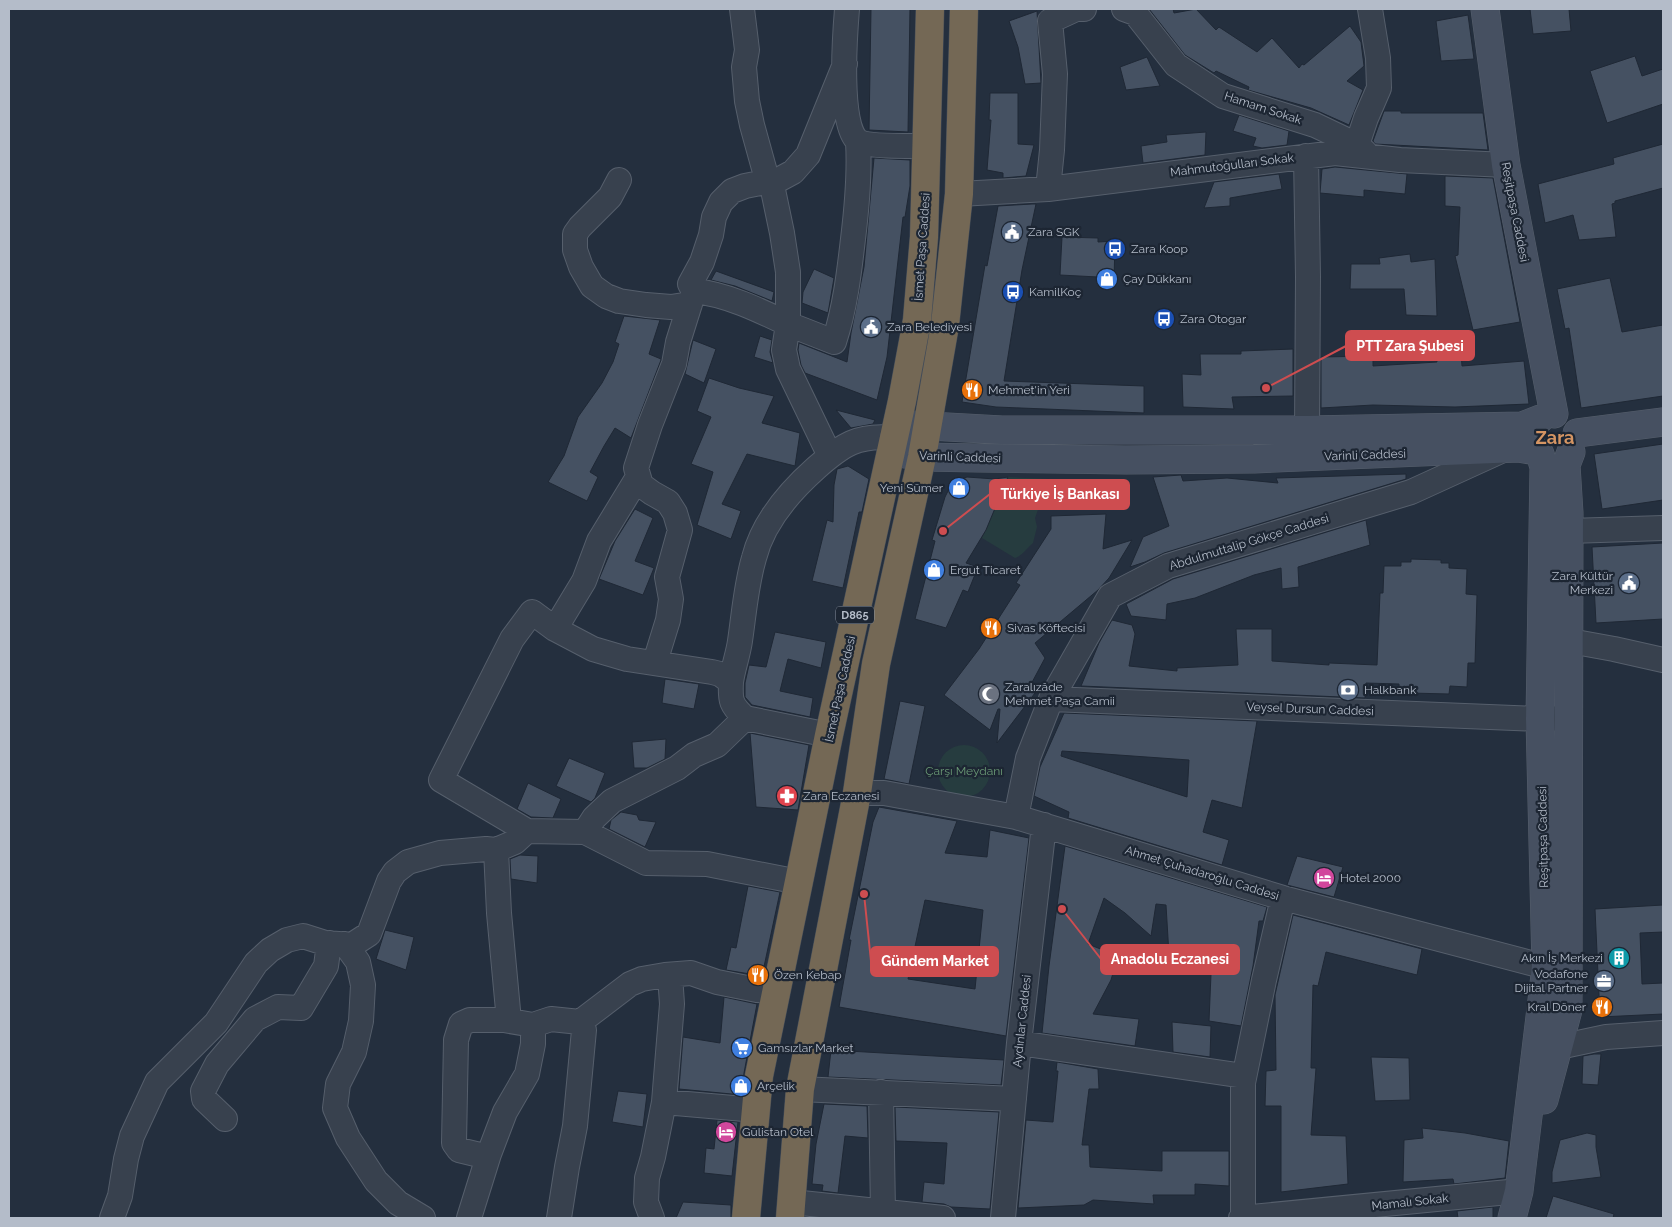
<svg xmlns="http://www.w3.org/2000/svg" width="1672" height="1227" viewBox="0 0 1672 1227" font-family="Raleway,sans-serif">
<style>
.green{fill:#263c3f}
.building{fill:#455162;stroke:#1f2835;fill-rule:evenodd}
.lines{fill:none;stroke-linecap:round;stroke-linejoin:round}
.street-casing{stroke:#565f6c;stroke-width:26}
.secondary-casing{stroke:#565f6c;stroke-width:29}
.highway-casing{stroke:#434c59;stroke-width:29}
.street{stroke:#38414e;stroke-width:24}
.secondary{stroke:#465061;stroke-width:28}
.highway{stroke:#746855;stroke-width:28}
.labels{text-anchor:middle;stroke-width:4.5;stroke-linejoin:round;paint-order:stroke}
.shield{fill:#1d2633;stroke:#878f9c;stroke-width:1}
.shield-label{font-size:11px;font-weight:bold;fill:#b4bcc9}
.street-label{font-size:12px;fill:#b4bcc9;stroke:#1d2633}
.poi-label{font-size:12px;fill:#b4bcc9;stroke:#1d2633;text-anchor:start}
.park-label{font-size:12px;fill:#6b9a76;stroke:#1d2633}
.district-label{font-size:18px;font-weight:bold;fill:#d59563;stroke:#1d2633}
.leader{fill:none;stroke:#ce4d50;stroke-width:2}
.callout-dot{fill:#ce4d50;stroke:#1d2633;stroke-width:2}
.callout{fill:#ce4d50;stroke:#ce4d50;stroke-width:2}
.callout-label{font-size:14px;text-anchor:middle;font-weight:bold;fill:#fff}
</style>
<rect width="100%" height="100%" fill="#242f3e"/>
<!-- green -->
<path class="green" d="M 1008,477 L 1049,479 L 1035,518 L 1037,527 L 1033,543 C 1027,548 1022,556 1015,558 L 982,538 Z
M938 771a26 26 0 1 1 52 0a26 26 0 1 1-52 0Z"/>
<!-- building -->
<path class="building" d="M 871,9 L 910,9 L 908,132 L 869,130 Z
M 1149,9 L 1173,9 L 1174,13 L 1196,9 L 1216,30 L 1219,27 L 1257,52 L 1272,38 L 1299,68 L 1302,64 L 1304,65 L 1350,26 L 1361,42 L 1364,66 L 1347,81 L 1363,90 L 1349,125 L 1311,108 L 1248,90 L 1249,87 L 1216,71 L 1214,73 L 1185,55 Z
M 1530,9 L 1569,9 L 1571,31 L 1533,34 Z
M 1037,11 L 1041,83 L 1025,84 L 1018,47 L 1009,21 Z
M 1468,15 L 1474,59 L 1441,61 L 1436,21 Z
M 1635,56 L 1642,76 L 1663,69 L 1663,104 L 1607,123 L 1590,71 Z
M 1147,57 L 1160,86 L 1126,90 L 1120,67 Z
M 990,93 L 1018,93 L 1018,144 L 1034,145 L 1026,176 L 1003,178 L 1003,173 L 987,170 L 991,120 L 989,120 Z
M 1384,111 L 1401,111 L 1401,113 L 1483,113 L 1488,150 L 1375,144 L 1373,141 Z
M 1239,115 L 1289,131 L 1287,145 L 1262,148 L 1253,146 L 1256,138 L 1233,131 Z
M 1206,132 L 1205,155 L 1143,163 L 1141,146 L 1167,142 L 1166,135 Z
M 1663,144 L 1663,188 L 1615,201 L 1615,203 L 1612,204 L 1616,237 L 1579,240 L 1573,215 L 1545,223 L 1538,184 L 1614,164 L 1613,158 Z
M 874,158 L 910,160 L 910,186 L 905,217 L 903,217 L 887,357 L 877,400 L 805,373 L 801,365 L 798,350 L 799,343 L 847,362 L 851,333 L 864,267 Z
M 1335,167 L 1407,174 L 1405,194 L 1364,190 L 1364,197 L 1320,193 L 1322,169 Z
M 1279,174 L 1282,189 L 1230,198 L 1230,206 L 1204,208 L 1214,182 Z
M 1445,176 L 1493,178 L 1520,322 L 1473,330 L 1455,256 L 1458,255 L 1460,207 L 1445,206 Z
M 1032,204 L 1036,204 L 1022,270 L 1004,381 L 1144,386 L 1144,413 L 996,407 L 962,402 L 985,265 L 987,266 L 998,206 Z
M 1062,237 L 1098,238 L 1098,242 L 1115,241 L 1114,282 L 1097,281 L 1098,277 L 1060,275 Z
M 1410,254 L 1411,262 L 1435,259 L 1437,316 L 1406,315 L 1404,289 L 1350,289 L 1351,264 L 1380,264 L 1379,258 Z
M 814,269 L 834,278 L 828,313 L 802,303 L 803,292 Z
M 716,271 L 774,292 L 772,301 L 735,286 L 711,280 Z
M 1610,278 L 1622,332 L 1663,325 L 1663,396 L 1581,408 L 1569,328 L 1565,329 L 1557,289 Z
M 624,316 L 660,320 L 649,354 L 661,359 L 661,360 L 631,438 L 615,428 L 604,446 L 590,472 L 598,477 L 587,501 L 548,482 L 564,456 L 578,417 L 602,383 L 613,362 L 619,344 L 615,342 Z
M 760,336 L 772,340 L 770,352 L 773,363 L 754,357 Z
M 693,340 L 716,349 L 704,383 L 685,374 Z
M 1293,349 L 1293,396 L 1232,397 L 1234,409 L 1183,407 L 1182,374 L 1201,375 L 1200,354 L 1241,354 L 1241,351 Z
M 1461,353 L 1462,366 L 1524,361 L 1529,404 L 1455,407 L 1373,405 L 1321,408 L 1321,357 L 1373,356 L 1373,366 L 1437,362 L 1436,355 Z
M 709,378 L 739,388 L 774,396 L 762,423 L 800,433 L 795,466 L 747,454 L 722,504 L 741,511 L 731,539 L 697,525 L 713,472 L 691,464 L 711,417 L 697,411 Z
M 836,410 L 875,420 L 873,424 L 851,428 Z
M 1663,444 L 1663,500 L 1602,509 L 1594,454 Z
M 848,466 L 869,479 L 862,512 L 859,512 L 843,588 L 812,581 L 827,520 L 833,522 L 834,485 L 837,469 Z
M 1406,474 L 1406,479 L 1164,553 L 1145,562 L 1130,567 L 1143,537 L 1169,526 L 1153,477 L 1181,475 L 1183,481 L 1227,478 L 1278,483 L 1276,478 Z
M 967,477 L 995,479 L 1008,477 L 986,530 L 966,563 L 978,567 L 968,592 L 963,590 L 946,628 L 915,619 L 935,541 L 932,540 L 945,497 L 949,489 L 957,481 Z
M 635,509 L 653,518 L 635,561 L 654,568 L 643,595 L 599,579 L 615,541 Z
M 1106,514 L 1103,549 L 1132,540 L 1109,578 L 1098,590 L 1035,643 L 1045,658 L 1029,688 L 1035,693 L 997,743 L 1000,709 L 998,709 L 990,730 L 944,695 L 979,649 L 1020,585 L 1016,583 L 1051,529 L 1051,516 Z
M 1366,520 L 1370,545 L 1298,567 L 1299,587 L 1282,589 L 1281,568 L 1254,575 L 1195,598 L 1167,604 L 1166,620 L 1131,616 L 1126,604 L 1173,579 Z
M 1663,543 L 1663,619 L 1596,623 L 1592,547 Z
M 1411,559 L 1441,560 L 1441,563 L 1449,563 L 1449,568 L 1467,569 L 1466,594 L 1477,595 L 1475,663 L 1468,663 L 1467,687 L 1450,686 L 1449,694 L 1410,693 L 1410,689 L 1399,688 L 1399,684 L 1366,683 L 1365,698 L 1081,686 L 1099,643 L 1112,620 L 1132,625 L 1135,634 L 1129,666 L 1177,671 L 1177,668 L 1238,665 L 1236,629 L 1272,629 L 1272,661 L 1329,665 L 1329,663 L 1377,665 L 1380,593 L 1383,593 L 1384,566 L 1401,566 L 1401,562 L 1411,562 Z
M 775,632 L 826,642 L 821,668 L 788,659 L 780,691 L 813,698 L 810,717 L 752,705 L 745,697 L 745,683 L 749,665 L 766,667 Z
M 665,679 L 699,684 L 694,709 L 662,703 Z
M 900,701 L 925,706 L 909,784 L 884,779 Z
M 1064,713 L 1257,721 L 1242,808 L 1212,800 L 1203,832 L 1229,840 L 1222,865 L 1068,818 L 1069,812 L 1034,796 L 1040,767 ZM 1062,751 L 1189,760 L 1187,797 L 1061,756 Z
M 750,733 L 809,745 L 798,810 L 756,807 Z
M 666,739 L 665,759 L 647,768 L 634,768 L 632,742 Z
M 569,758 L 605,773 L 595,798 L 591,802 L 556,786 Z
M 528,783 L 561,799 L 553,818 L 531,817 L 517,809 Z
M 879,807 L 957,821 L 945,853 L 987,857 L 990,830 L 1029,838 L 1006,1036 L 839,1007 L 851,940 L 849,940 L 873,822 ZM 925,900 L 983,910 L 975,989 L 908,979 Z
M 621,812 L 637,815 L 639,820 L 656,822 L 645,847 L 609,829 L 611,820 Z
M 1065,846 L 1267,907 L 1263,921 L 1259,921 L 1253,966 L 1241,1026 L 1209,1021 L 1211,974 L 1169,955 L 1166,905 L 1156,904 L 1151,936 L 1125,913 L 1104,898 L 1088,944 L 1118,956 L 1111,980 L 1093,1014 L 1139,1019 L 1135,1046 L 1042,1033 L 1049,966 Z
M 520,855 L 538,856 L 537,883 L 511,879 L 510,859 Z
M 1297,856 L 1343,867 L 1334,897 L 1287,885 Z
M 748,886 L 780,892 L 762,976 L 726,970 L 731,947 L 736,948 Z
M 1663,905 L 1663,932 L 1640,933 L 1642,984 L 1663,983 L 1663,1014 L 1600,1017 L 1595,909 Z
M 1293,915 L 1422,949 L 1417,975 L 1326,952 L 1318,986 L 1313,985 L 1311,1068 L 1316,1068 L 1311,1135 L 1346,1136 L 1348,1184 L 1281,1192 L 1281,1106 L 1265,1106 L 1266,1071 L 1276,1070 L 1275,995 Z
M 385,930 L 414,937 L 406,970 L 376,959 Z
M 724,997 L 757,1004 L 744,1073 L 742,1095 L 679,1089 L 683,1037 L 720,1043 Z
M 1172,1022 L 1211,1026 L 1210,1057 L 1173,1052 Z
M 831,1050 L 1004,1060 L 1001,1085 L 828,1077 Z
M 1594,1054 L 1601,1054 L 1598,1085 L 1582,1084 L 1583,1056 Z
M 1371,1057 L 1409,1058 L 1410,1100 L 1375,1101 Z
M 1057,1062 L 1098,1069 L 1099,1089 L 1089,1089 L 1082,1145 L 1089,1145 L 1090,1167 L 1162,1171 L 1162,1151 L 1229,1151 L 1229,1186 L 1195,1184 L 1195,1195 L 1153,1195 L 1154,1204 L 1093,1200 L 1084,1205 L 1018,1208 L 1026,1120 L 1053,1122 L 1058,1071 L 1056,1071 Z
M 618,1091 L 647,1094 L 643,1127 L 612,1122 Z
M 824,1104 L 867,1106 L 868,1138 L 845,1136 L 838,1193 L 822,1191 L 823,1185 L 812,1184 L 816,1144 Z
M 895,1107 L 999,1112 L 990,1209 L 951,1207 L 944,1204 L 922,1202 L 924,1182 L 944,1184 L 947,1143 L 896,1141 Z
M 717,1120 L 738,1122 L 732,1176 L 704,1173 L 706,1148 L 714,1149 Z
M 1422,1128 L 1465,1133 L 1509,1141 L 1505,1178 L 1454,1184 L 1453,1179 L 1403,1182 L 1404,1140 L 1423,1138 Z
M 1587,1133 L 1596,1135 L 1596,1147 L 1601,1177 L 1552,1183 L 1552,1172 L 1560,1140 Z
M 1553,1196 L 1614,1214 L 1613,1218 L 1546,1218 Z
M 683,1202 L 731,1205 L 731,1218 L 676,1218 Z
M 1493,1207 L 1493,1218 L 1458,1218 L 1457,1211 Z"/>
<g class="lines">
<!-- street casing -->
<g class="street-casing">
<path id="street" d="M 742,9 L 747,50 L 744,67 L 747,101 L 752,125 L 765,172 L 773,190 L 782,233 L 788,272 L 788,324 L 834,342 C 845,308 849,274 853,239 C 857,206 860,174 858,142
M 847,9 C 845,33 838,127 858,141 C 867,147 915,146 927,146
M 1124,9 L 1135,13 L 1176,65 L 1223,96 L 1315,125 L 1357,145 L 1365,152
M 1357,145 L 1366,118 L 1379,88 L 1378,58 L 1370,9
M 1306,156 L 1308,277 L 1307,430
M 619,180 L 610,197 L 580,227 L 575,234 L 575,250 L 581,267 L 592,286 L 606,296 L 619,301 L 646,305 L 671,307 L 690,304
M 1048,189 L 1052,150 L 1055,74 L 1050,21 L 1076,9 L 1084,9
M 959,194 L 1048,189 L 1335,153 L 1400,160 L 1506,165
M 694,291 L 690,284 L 702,262 L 711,235 L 714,217 L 721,202 L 732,191 L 745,186 L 780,179 L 793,172 L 808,155 L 845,64
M 1569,531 L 1663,528
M 555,629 L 584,581 L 599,541 L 638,477
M 1570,641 L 1614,649 L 1663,660
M 655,662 L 668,620 L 671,599 L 667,577 L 680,530 L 675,513 L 668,502 L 652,493 L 641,485 L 636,468 L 650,425 L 674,364 L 678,342 L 694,291 C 726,294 759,310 788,324 L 784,350 L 788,369 L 830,456
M 731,682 C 733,668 738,655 740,641 C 744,614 746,585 754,558 C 763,522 789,492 816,468 C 842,445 858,434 894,438
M 1051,699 L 1540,719 L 1569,718
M 857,793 L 884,793 L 1016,817 L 1283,898 L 1546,967
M 1016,817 L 1028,758 L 1051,699 L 1110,596 L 1168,566 L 1411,492 L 1503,450
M 585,832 L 594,818 L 612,801 L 677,768 L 694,755 L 717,745 L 745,718
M 496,850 L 499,913 L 509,1021
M 799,882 L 707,864 L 646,863 L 585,832 L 527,831 L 441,780 L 512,639 L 532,612 L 555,629 L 593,649 L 627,659 L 712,672 L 720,674 L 731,682 C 730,701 731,705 745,718 L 829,735
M 345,944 L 358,962 L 363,985 L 361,1021 L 354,1052 L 338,1084 L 335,1108 L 348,1138 L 376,1181 L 398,1203 L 423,1218
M 1019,1043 L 1244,1076
M 1541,1046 L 1559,1047 L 1606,1037 L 1663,1033
M 800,1089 L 1014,1099
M 881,1092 L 883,1212
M 664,1102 L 756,1110
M 225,1119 L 204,1099 L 203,1091 L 217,1064 L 255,1019 L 278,1007 L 301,1008 L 326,966 L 329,943
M 488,1157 L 459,1150 L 454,1143 L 456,1040 L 461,1024 L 470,1020 L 504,1020 L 533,1025 L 551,1019 L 580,1022 L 630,984 L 642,979 L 665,975 L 691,973 L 717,982 L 757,990 L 777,991
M 792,1202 L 943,1218
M 112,1218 L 120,1196 L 126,1159 L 132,1136 L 157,1082 L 216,1023 L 256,963 L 270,950 L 287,940 L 303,936 L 325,943 L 352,945 L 369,934 L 389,881 L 395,872 L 408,862 L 440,853 L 486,849 L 496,850 L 515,842 L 527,831
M 469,1218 L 489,1154 L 505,1112 L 527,1074 L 533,1044 L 533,1025
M 559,1218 L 567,1167 L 575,1126 L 584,1030 L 580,1022
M 652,1218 L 646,1202 L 647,1178 L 653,1157 L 664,1102 L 672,1004 L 670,975
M 1003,1218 L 1019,1043 L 1044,825
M 1241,1218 L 1519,1191
M 1243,1218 L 1243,1083 L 1264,980 L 1283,898"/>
</g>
<!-- secondary casing -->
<g class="secondary-casing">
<path id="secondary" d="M 1485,9 L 1506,165 L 1554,414
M 1577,433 L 1663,422
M 1537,451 L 1518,448 L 1254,459 L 1126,460 L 978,458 L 922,457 L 905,454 L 898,447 L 894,438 L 901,429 L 911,425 L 1002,430 L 1307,430 L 1522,426 L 1540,419
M 1544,1100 L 1568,1010 L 1569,513 L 1566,465 L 1571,452
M 1512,1218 L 1519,1191 L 1546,967 L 1540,719 L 1544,467 L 1540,454"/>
</g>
<!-- highway casing -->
<g class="highway-casing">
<path id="highway" d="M 746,1218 L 759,1076 L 829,735 L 902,401 L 917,320 L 924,237 L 930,9
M 790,1218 L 800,1089 L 857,793 L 876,664 L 922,457 L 945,325 L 959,194 L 964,9"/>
</g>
<!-- street -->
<use href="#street" class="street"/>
<!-- secondary -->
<use href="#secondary" class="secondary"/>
<!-- highway -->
<use href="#highway" class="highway"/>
</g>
<!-- icons -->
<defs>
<g id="civic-disc" transform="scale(1.125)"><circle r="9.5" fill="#5c6f8a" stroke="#1d2633"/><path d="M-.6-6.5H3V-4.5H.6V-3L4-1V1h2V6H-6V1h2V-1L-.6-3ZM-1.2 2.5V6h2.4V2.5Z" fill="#fff"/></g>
<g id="bus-disc" transform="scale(1.125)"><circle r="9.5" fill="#1a4fb4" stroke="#1d2633"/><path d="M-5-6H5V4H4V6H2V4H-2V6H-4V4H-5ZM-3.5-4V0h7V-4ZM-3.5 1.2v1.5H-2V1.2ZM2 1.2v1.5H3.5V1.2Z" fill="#fff"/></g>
<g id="shop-disc" transform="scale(1.125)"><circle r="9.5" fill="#3f7fe0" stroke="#1d2633"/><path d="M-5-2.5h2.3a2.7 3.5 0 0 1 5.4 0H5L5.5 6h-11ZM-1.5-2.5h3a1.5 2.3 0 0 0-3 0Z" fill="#fff"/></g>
<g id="restaurant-disc" transform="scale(1.125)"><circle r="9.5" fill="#e8710a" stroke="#1d2633"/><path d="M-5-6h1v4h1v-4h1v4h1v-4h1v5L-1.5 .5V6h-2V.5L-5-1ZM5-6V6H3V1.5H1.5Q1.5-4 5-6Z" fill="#fff"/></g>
<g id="bank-disc" transform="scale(1.125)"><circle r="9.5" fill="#5c6f8a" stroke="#1d2633"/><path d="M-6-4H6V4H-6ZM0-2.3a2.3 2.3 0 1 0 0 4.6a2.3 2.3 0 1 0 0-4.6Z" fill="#fff"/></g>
<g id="mosque-disc" transform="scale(1.125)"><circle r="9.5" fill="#6b7280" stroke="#1d2633"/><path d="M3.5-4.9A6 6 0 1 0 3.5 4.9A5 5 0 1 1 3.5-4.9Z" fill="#fff"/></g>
<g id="pharmacy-disc" transform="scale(1.125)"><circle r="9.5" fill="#e0444e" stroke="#1d2633"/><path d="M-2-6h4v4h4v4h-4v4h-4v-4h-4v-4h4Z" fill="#fff"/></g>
<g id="hotel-disc" transform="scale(1.125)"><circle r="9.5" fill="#d1479c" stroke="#1d2633"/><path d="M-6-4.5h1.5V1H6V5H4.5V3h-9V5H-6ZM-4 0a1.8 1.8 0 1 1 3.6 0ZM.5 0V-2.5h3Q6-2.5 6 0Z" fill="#fff"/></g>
<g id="building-disc" transform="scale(1.125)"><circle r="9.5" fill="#0f9aa8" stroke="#1d2633"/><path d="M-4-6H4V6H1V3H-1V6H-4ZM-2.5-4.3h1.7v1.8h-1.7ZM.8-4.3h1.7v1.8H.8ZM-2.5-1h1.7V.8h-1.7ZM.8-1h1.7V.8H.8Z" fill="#fff"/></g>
<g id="office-disc" transform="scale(1.125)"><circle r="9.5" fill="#5c6f8a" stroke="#1d2633"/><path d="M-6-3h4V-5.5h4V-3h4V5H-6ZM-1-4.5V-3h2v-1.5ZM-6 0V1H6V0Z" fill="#fff"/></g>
<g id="supermarket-disc" transform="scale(1.125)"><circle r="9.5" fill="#3f7fe0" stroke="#1d2633"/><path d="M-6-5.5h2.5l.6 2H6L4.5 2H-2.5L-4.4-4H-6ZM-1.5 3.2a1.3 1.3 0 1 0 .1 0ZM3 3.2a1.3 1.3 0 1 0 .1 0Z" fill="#fff"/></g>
</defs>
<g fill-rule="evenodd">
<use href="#civic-disc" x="1012" y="232"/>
<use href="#bus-disc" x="1115" y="249"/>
<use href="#shop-disc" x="1107" y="279"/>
<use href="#bus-disc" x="1013" y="292"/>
<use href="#bus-disc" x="1164" y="319"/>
<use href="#civic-disc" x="871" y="327"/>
<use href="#restaurant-disc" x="972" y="390"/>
<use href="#shop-disc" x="959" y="488"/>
<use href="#shop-disc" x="934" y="570"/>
<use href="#civic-disc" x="1629" y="583"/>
<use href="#restaurant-disc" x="991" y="628"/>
<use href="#bank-disc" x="1348" y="690"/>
<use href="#mosque-disc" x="989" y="694"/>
<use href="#pharmacy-disc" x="787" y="796"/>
<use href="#hotel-disc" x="1324" y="878"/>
<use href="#building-disc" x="1619" y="958"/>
<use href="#restaurant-disc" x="758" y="975"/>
<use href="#office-disc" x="1604" y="981"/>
<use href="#restaurant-disc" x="1602" y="1007"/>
<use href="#supermarket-disc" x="742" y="1048"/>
<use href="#shop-disc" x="741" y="1086"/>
<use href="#hotel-disc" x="726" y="1132"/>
</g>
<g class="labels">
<!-- shield labels -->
<rect class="shield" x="836" y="606.5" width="38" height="17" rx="4"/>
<g class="shield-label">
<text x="855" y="619">D865</text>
</g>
<!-- street labels -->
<g class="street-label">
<text transform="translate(1263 108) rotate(18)" y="4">Hamam Sokak</text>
<text transform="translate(1232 165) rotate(-7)" y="4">Mahmutoğulları Sokak</text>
<text transform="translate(1515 212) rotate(79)" y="4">Reşitpaşa Caddesi</text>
<text transform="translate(922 247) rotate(-86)" y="4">İsmet Paşa Caddesi</text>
<text transform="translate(1365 455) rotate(-2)" y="4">Varinli Caddesi</text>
<text transform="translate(960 457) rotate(2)" y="4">Varinli Caddesi</text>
<text transform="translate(1249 542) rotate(-17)" y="4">Abdulmuttalip Gökçe Caddesi</text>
<text transform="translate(840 689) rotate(-78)" y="4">İsmet Paşa Caddesi</text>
<text transform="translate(1310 709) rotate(2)" y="4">Veysel Dursun Caddesi</text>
<text transform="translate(1543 837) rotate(-91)" y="4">Reşitpaşa Caddesi</text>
<text transform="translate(1202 873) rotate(17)" y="4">Ahmet Çuhadaroğlu Caddesi</text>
<text transform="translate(1022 1021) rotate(-84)" y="4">Aydınlar Caddesi</text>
<text transform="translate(1410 1202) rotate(-6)" y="4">Mamalı Sokak</text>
</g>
<!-- poi labels -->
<g class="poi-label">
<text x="1028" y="236">Zara SGK</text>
<text x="1131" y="253">Zara Koop</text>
<text x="1123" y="283">Çay Dükkanı</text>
<text x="1029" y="296">KamilKoç</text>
<text x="1180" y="323">Zara Otogar</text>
<text x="887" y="331">Zara Belediyesi</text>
<text x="988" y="394">Mehmet'in Yeri</text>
<text x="943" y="492" text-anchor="end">Yeni Sümer</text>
<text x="950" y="574">Ergut Ticaret</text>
<text x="1613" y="580" text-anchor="end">Zara Kültür<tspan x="1613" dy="14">Merkezi</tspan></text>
<text x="1007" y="632">Sivas Köftecisi</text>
<text x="1005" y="691">Zaralızâde<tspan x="1005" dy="14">Mehmet Paşa Camii</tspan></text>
<text x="1364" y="694">Halkbank</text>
<text x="803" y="800">Zara Eczanesi</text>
<text x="1340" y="882">Hotel 2000</text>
<text x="1603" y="962" text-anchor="end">Akın İş Merkezi</text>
<text x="1588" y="978" text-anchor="end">Vodafone<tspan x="1588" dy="14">Dijital Partner</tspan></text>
<text x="774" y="979">Özen Kebap</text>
<text x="1586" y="1011" text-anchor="end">Kral Döner</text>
<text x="758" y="1052">Gamsızlar Market</text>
<text x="757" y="1090">Arçelik</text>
<text x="742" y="1136">Gülistan Otel</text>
</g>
<!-- park labels -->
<g class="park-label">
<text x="964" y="775">Çarşı Meydanı</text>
</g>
<!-- district labels -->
<g class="district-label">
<text x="1555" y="444">Zara</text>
</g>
</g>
<!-- callouts -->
<path class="leader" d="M1266 388L1346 346M943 531L990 494M1062 909L1101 959M864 894L871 961"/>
<g class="callout-dot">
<circle cx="1266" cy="388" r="5"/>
<circle cx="943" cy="531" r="5"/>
<circle cx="1062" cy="909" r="5"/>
<circle cx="864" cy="894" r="5"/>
</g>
<g class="callout">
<rect x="1346" y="331" width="128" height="29" rx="5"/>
<rect x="990" y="480" width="139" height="29" rx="5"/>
<rect x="1101" y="945" width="138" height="29" rx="5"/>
<rect x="871" y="947" width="127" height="29" rx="5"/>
</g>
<g class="callout-label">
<text x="1410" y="351">PTT Zara Şubesi</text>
<text x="1060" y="499">Türkiye İş Bankası</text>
<text x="1170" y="964">Anadolu Eczanesi</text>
<text x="935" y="966">Gündem Market</text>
</g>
<!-- border -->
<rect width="1672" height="1227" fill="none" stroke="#b4bcc9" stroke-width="20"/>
</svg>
